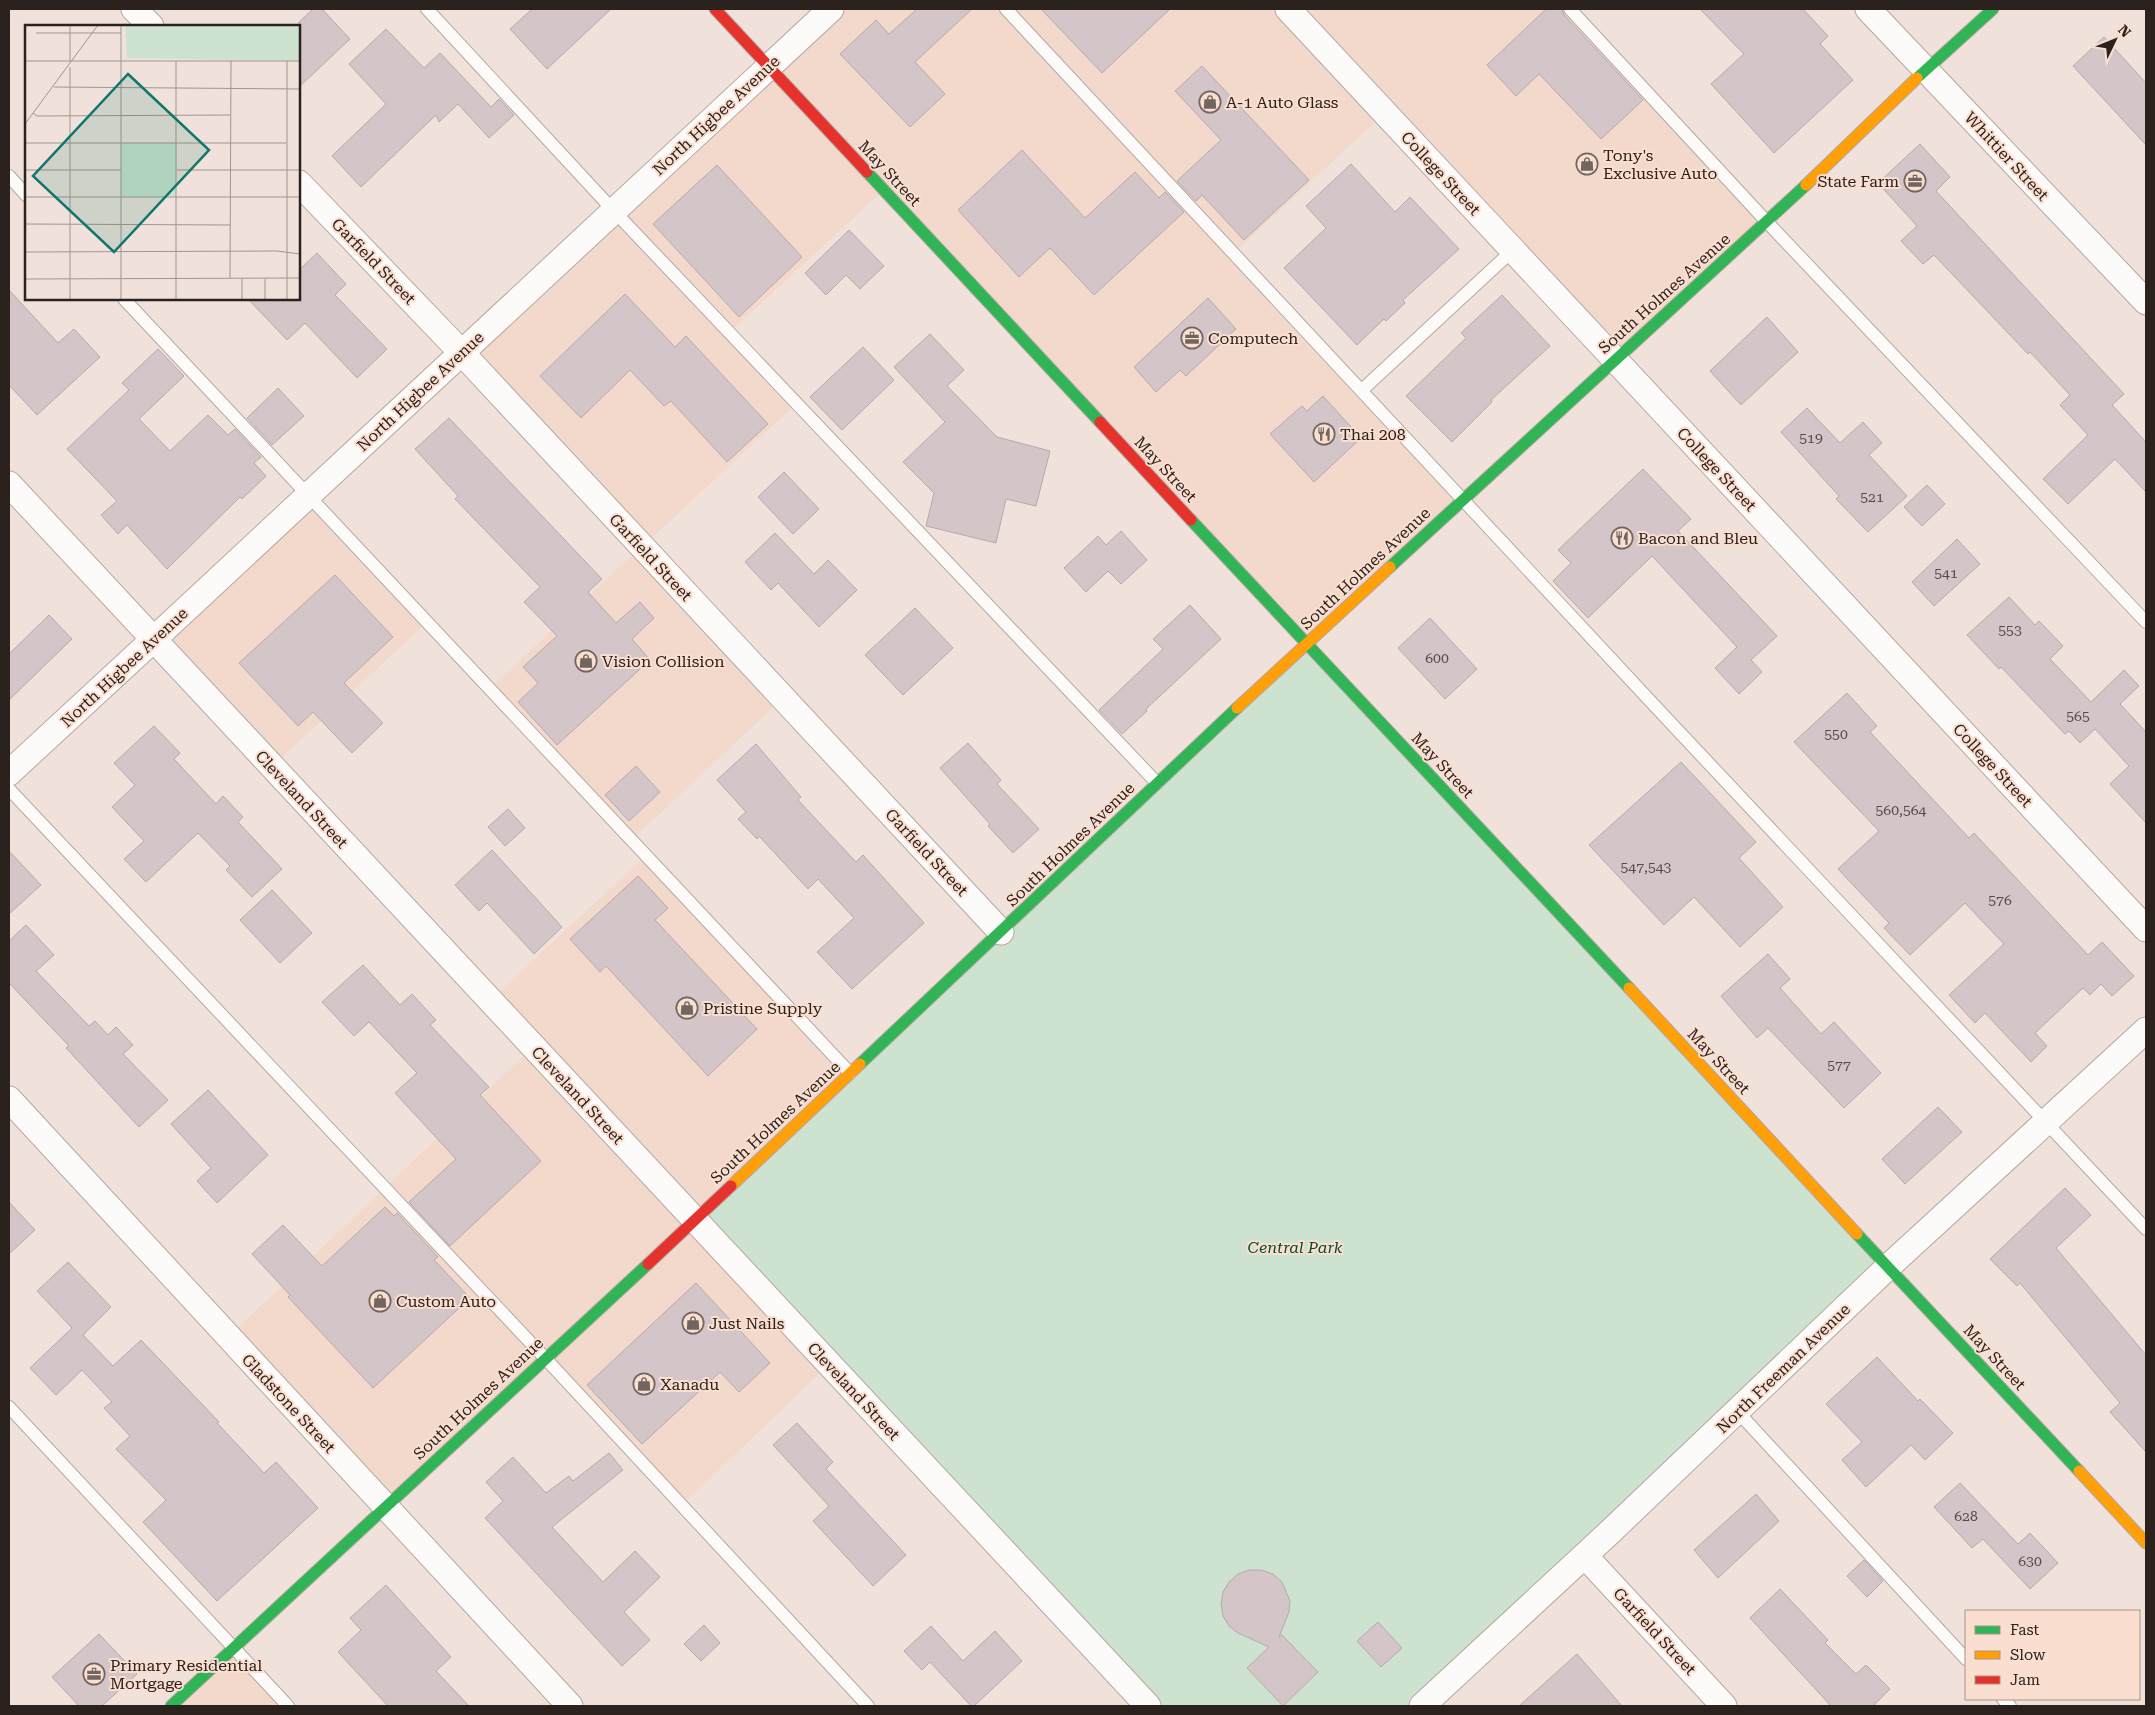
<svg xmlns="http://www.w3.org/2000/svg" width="2155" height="1715" viewBox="0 0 2155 1715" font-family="'Roboto Serif',serif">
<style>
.built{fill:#f3d9cc}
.green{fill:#cde3cf}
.building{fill:#d4c5c8;stroke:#b5aaaa}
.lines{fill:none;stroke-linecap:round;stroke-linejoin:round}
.lane-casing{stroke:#b3a8a2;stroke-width:14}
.street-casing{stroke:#b3a8a2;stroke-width:27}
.fast-casing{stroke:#b3a8a2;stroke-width:13}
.slow-casing{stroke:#b3a8a2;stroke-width:13}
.jam-casing{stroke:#b3a8a2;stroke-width:13}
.lane{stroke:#fdfbf9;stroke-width:12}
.street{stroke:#fdfbf9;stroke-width:25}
.fast{stroke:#30b455;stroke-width:11}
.slow{stroke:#ff9f0a;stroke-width:11}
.jam{stroke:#e5322d;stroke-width:11}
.labels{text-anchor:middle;stroke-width:4;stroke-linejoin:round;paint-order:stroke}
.number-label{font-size:14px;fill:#564b48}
.poi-label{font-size:16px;fill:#2c221d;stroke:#faded0;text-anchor:start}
.street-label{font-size:16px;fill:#2c221d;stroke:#faded0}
.park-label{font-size:16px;font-style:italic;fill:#034d30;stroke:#faded0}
.inset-road{fill:none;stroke:#a2958e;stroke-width:1}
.view{fill:#0f766e;fill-opacity:0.15;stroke:#0f766e;stroke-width:2.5}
.inset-edge{fill:none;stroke:#2c221d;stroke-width:2.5}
</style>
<rect width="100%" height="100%" fill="#f0e2da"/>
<!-- built -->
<path class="built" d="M 830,9 L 1570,9 L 1767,222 L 1615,359 L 1385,113 L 1234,253 L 1463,499 L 1308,644 L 884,190 L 730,332 L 797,403 L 642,547 L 783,698 L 632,840 L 490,688 L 642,546 L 461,352 Z
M 309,495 L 427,622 L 272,767 L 154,639 Z
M 646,855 L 850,1073 L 829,1365 L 681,1506 L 545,1358 L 385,1507 L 228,1337 L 533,1047 L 491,1000 Z
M 233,1648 L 288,1706 L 171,1706 Z"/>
<!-- green -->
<path class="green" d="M 1308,644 L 1889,1266 L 1420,1706 L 1148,1706 L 695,1220 Z"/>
<!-- building -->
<path class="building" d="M 313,9 L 322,9 L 350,39 L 299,87 L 299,22 Z
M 532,9 L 611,9 L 547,69 L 510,29 Z
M 917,9 L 972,9 L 915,62 L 945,94 L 910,127 L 840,54 L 876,20 L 889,34 Z
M 1041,9 L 1170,9 L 1102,73 Z
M 1546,9 L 1562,9 L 1564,15 L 1643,100 L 1601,139 L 1539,74 L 1516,96 L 1487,65 Z
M 1700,9 L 1803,9 L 1828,36 L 1820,44 L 1853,80 L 1774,153 L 1711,84 L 1744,54 Z
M 386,29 L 424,68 L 440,53 L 491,107 L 499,99 L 514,115 L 489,138 L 458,104 L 439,122 L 436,115 L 361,187 L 332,156 L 386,104 L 349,64 Z
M 2104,37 L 2146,83 L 2146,145 L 2073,66 Z
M 1202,66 L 1309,180 L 1244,240 L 1202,195 L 1196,201 L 1177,181 L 1221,140 L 1175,91 Z
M 1920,144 L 1950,177 L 1936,191 L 2124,394 L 2112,405 L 2146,442 L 2146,492 L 2115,459 L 2068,504 L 2043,479 L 2088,435 L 2060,405 L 2070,395 L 2030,352 L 2028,354 L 1934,255 L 1923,264 L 1901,241 L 1917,226 L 1878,183 Z
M 1022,150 L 1085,218 L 1135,172 L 1159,198 L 1165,192 L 1184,212 L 1094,295 L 1050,248 L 1019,277 L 958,210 Z
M 1351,164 L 1395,212 L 1410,197 L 1459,249 L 1403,300 L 1405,303 L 1386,321 L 1384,319 L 1357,345 L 1284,268 L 1326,228 L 1306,206 Z
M 717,165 L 802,257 L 739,317 L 653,224 Z
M 849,230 L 884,266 L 860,289 L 846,275 L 826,295 L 805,273 Z
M 317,253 L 346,284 L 335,295 L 387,349 L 357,378 L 305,323 L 287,340 L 248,299 L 299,299 L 299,270 Z
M 9,290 L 58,343 L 74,329 L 100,357 L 37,415 L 9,385 Z
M 625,294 L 675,347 L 686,336 L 768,424 L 727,462 L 671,401 L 664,406 L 630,370 L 581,418 L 540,376 Z
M 1502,295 L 1550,346 L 1491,400 L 1492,402 L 1452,442 L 1406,396 L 1466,338 L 1461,333 Z
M 1208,298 L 1236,329 L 1186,376 L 1180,370 L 1156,392 L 1134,367 Z
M 1767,317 L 1798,352 L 1741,405 L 1710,371 Z
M 930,334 L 964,370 L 947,386 L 997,437 L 1050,451 L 1036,506 L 1006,499 L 996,543 L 926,526 L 934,493 L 903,462 L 945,422 L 894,367 Z
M 863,347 L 894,380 L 842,430 L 810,397 Z
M 158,349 L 184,376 L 139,419 L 170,451 L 208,415 L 228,435 L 235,429 L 261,457 L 254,463 L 266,476 L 242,499 L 240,497 L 167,569 L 127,525 L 118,534 L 101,515 L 117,501 L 67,449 L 129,390 L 122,383 Z
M 278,388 L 304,416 L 272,445 L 247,418 Z
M 1323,396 L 1361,438 L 1314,482 L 1270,434 L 1302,406 L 1307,411 Z
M 1807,408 L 1840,443 L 1863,422 L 1882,443 L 1869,455 L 1907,496 L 1868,532 L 1836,499 L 1839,496 L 1781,432 Z
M 449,418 L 602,579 L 588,592 L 616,623 L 640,602 L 654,618 L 632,639 L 650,660 L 557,745 L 518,702 L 538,683 L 523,667 L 557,636 L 524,602 L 540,587 L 455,499 L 458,496 L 415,449 Z
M 1643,469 L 1691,519 L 1678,531 L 1777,636 L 1751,660 L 1762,672 L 1739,694 L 1715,668 L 1737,647 L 1652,556 L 1588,618 L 1553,581 L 1571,563 L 1558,550 Z
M 784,472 L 819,509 L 793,534 L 758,497 Z
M 1927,485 L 1945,504 L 1922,526 L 1904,507 Z
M 1121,531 L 1147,560 L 1121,584 L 1108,571 L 1086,592 L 1064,568 L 1098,536 L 1106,545 Z
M 775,533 L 814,574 L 828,560 L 857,590 L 819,627 L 778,583 L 771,590 L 745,562 Z
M 1957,539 L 1980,564 L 1934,606 L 1912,582 Z
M 335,575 L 393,637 L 344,683 L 383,723 L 352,753 L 313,712 L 298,726 L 239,663 Z
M 2009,597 L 2035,625 L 2039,621 L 2063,646 L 2050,659 L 2091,702 L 2124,670 L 2139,686 L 2120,704 L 2146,732 L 2146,823 L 2110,784 L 2129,766 L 2095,729 L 2080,743 L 2069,731 L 2065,734 L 2001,667 L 1999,669 L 1967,635 Z
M 1190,605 L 1221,639 L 1146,709 L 1147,711 L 1122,734 L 1099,710 L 1163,649 L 1153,639 Z
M 915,608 L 953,648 L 903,695 L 865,655 Z
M 49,615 L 72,639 L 9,700 L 9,654 Z
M 1430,618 L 1477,669 L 1445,699 L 1398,648 Z
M 1847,693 L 1877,726 L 1870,732 L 1969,838 L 1974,833 L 2088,955 L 2102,942 L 2134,976 L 2112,996 L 2101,984 L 2090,995 L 2083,988 L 2035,1033 L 2047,1046 L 2031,1062 L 1985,1013 L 1975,1023 L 1949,995 L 2004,944 L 1965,903 L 1910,955 L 1884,928 L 1889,923 L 1838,869 L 1879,831 L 1794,742 Z
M 154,726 L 180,753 L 174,759 L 216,804 L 223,796 L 243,817 L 238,822 L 282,869 L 252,897 L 226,870 L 230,866 L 198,833 L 146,882 L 124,859 L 144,841 L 112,807 L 135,785 L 114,763 Z
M 968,743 L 1001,780 L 997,784 L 1039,829 L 1013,853 L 988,826 L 990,824 L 940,768 Z
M 756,744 L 801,797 L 798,800 L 856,862 L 863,855 L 924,923 L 852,989 L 817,952 L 854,918 L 818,879 L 808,889 L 759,836 L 757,839 L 738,819 L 746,812 L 717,780 Z
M 1681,762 L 1756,842 L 1739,858 L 1783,907 L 1740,947 L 1694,897 L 1664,925 L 1589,845 Z
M 636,766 L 660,792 L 629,821 L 605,795 Z
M 508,809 L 525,828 L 505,846 L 488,827 Z
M 492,850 L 562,927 L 534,954 L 487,903 L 479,911 L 455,885 Z
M 9,851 L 41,885 L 9,914 Z
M 638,876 L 668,908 L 655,920 L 757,1029 L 708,1076 L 606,966 L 600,972 L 570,939 Z
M 272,890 L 312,933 L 280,963 L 240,920 Z
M 26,925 L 54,955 L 36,971 L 89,1026 L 95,1021 L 108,1035 L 116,1027 L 133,1045 L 123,1054 L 168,1100 L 139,1127 L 66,1048 L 69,1046 L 9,983 L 9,941 Z
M 1768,954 L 1790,979 L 1780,988 L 1821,1034 L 1834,1022 L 1881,1073 L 1844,1108 L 1768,1028 L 1757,1038 L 1721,996 Z
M 363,965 L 400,1005 L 412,994 L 436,1020 L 430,1025 L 489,1087 L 480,1095 L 541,1161 L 450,1246 L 409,1202 L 456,1159 L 395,1093 L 417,1073 L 369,1022 L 354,1036 L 322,1002 Z
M 208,1090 L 268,1155 L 217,1203 L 197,1181 L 211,1168 L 171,1124 Z
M 1938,1107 L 1962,1132 L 1905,1184 L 1882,1159 Z
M 2065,1188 L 2091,1215 L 2056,1248 L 2146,1355 L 2146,1452 L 2110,1412 L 2120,1403 L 2020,1283 L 2017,1286 L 1990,1259 Z
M 9,1202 L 35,1230 L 9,1254 Z
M 385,1207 L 394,1216 L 397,1213 L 438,1257 L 434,1260 L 470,1298 L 373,1388 L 288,1297 L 290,1295 L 252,1254 L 283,1225 L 322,1266 Z
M 68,1262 L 111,1307 L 83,1335 L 113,1366 L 141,1340 L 219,1422 L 217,1423 L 264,1473 L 276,1462 L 318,1508 L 217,1601 L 143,1522 L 166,1500 L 116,1449 L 130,1436 L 104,1408 L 112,1402 L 82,1370 L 56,1395 L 30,1368 L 72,1328 L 37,1291 Z
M 696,1283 L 770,1363 L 739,1392 L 720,1372 L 642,1444 L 587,1385 Z
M 1877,1357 L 1918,1401 L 1920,1399 L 1953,1433 L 1925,1460 L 1911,1445 L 1866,1487 L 1842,1460 L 1862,1442 L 1826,1404 Z
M 797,1423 L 833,1462 L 826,1469 L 906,1555 L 873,1586 L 813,1521 L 829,1506 L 773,1445 Z
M 609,1453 L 623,1470 L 552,1527 L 603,1582 L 635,1551 L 660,1577 L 624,1612 L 650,1640 L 622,1666 L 485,1518 L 503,1501 L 486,1482 L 513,1457 L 546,1493 L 569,1476 L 573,1481 Z
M 1960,1483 L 2018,1544 L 2030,1533 L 2058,1563 L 2030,1589 L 1983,1539 L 1972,1548 L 1934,1507 Z
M 1756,1494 L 1779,1521 L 1718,1578 L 1694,1550 Z
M 1864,1560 L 1883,1581 L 1867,1597 L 1847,1576 Z
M 1249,1570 L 1261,1570 L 1273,1574 L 1282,1582 L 1290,1601 L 1289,1612 L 1279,1637 L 1282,1635 L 1318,1672 L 1283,1706 L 1247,1668 L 1269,1647 L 1238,1633 L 1229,1626 L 1223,1616 L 1221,1604 L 1223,1592 L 1229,1582 L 1238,1574 Z
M 386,1585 L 451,1657 L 436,1671 L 469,1706 L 388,1706 L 338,1652 L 361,1630 L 350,1618 Z
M 1780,1589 L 1828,1640 L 1825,1643 L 1856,1674 L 1866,1665 L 1890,1689 L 1873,1706 L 1831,1706 L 1750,1618 Z
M 1378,1622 L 1402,1648 L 1381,1667 L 1357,1641 Z
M 704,1625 L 720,1643 L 701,1661 L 684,1644 Z
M 931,1626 L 963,1661 L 995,1631 L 1022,1661 L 974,1706 L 971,1706 L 930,1662 L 922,1670 L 904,1651 Z
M 99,1634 L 137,1674 L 102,1706 L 79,1706 L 52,1677 Z
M 1577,1654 L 1622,1706 L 1519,1706 Z"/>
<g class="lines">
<!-- lane casing -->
<g class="lane-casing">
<path id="lane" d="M 427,9 L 613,210 L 1157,783
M 1006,9 L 1653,704 L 2146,1229
M 1570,9 L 1767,222 L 2146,622
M 9,176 L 26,195
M 124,299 L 850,1073
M 1362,390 L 1513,250
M 9,789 L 545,1358 L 868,1706
M 9,1407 L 288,1706
M 1737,1411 L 1966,1659
M 2003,1699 L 2010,1706"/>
</g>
<!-- street casing -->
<g class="street-casing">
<path id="street" d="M 134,9 L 151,26
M 1288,9 L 2146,929
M 1868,9 L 2146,302
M 299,183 L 461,352 L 1001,932
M 9,484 L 1148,1706
M 9,773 L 154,639 L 831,9
M 9,1099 L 570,1706
M 1585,1556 L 1724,1706
M 1422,1706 L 1611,1531 L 1889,1266 L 2146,1030"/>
</g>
<!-- fast casing -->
<g class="fast-casing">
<path id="fast" d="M 1917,78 L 1993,9
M 867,172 L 1100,422
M 1191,520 L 1629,988
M 1390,567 L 1806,185
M 860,1064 L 1237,708
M 1857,1234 L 2079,1471
M 171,1706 L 648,1264"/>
</g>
<!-- slow casing -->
<g class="slow-casing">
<path id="slow" d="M 1806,185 L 1917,78
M 1237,708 L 1390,567
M 1629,988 L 1857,1234
M 731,1186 L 860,1064
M 2079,1471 L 2146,1543"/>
</g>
<!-- jam casing -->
<g class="jam-casing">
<path id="jam" d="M 715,9 L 867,172
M 1100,422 L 1191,520
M 648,1264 L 731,1186"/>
</g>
<!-- lane -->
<use href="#lane" class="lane"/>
<!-- street -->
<use href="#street" class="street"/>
<!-- fast -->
<use href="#fast" class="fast"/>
<!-- slow -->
<use href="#slow" class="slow"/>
<!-- jam -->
<use href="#jam" class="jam"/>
</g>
<!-- icons -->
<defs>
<g id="shop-ring" transform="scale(1.125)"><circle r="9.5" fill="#faded0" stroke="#71655f" stroke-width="1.5"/><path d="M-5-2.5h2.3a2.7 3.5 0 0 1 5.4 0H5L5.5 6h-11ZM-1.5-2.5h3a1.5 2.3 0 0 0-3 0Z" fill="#71655f"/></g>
<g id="office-ring" transform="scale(1.125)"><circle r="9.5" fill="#faded0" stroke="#71655f" stroke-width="1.5"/><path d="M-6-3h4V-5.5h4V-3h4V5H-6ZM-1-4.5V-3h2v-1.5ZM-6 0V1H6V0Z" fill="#71655f"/></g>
<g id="restaurant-ring" transform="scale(1.125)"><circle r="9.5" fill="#faded0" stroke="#71655f" stroke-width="1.5"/><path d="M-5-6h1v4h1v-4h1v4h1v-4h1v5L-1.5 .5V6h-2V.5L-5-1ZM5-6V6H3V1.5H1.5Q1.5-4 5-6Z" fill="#71655f"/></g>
</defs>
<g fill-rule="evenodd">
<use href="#shop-ring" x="1210" y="102"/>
<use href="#shop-ring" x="1587" y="164"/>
<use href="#office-ring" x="1915" y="181"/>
<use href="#office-ring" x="1192" y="338"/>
<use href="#restaurant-ring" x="1324" y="434"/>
<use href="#restaurant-ring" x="1622" y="538"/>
<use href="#shop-ring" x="586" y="661"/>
<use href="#shop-ring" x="687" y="1008"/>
<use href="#shop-ring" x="380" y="1301"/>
<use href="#shop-ring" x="693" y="1323"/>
<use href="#shop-ring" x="644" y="1384"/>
<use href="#office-ring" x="94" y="1674"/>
</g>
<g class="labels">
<!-- number labels -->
<g class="number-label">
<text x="1811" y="443">519</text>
<text x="1872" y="502">521</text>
<text x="1946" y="578">541</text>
<text x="2010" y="635">553</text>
<text x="1437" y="663">600</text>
<text x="2078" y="721">565</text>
<text x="1836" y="739">550</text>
<text x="1901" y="815">560,564</text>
<text x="1646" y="872">547,543</text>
<text x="2000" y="905">576</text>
<text x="1839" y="1070">577</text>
<text x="1966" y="1521">628</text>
<text x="2030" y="1566">630</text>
</g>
<!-- poi labels -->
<g class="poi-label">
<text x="1226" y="108">A-1 Auto Glass</text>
<text x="1603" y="161">Tony's<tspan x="1603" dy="18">Exclusive Auto</tspan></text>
<text x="1899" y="187" text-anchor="end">State Farm</text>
<text x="1208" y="344">Computech</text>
<text x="1340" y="440">Thai 208</text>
<text x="1638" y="544">Bacon and Bleu</text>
<text x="602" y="667">Vision Collision</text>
<text x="703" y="1014">Pristine Supply</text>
<text x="396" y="1307">Custom Auto</text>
<text x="709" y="1329">Just Nails</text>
<text x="660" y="1390">Xanadu</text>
<text x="110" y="1671">Primary Residential<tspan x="110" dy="18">Mortgage</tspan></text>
</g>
<!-- street labels -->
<g class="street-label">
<text transform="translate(716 115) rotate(-43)" y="6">North Higbee Avenue</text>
<text transform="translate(2007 156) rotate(47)" y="6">Whittier Street</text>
<text transform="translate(890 173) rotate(47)" y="6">May Street</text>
<text transform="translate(1441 173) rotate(47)" y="6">College Street</text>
<text transform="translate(374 261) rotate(46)" y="6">Garfield Street</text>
<text transform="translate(1664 293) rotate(-42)" y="6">South Holmes Avenue</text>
<text transform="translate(420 391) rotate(-43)" y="6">North Higbee Avenue</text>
<text transform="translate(1166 469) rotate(47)" y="6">May Street</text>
<text transform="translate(1717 469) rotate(47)" y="6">College Street</text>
<text transform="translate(651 557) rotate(47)" y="6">Garfield Street</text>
<text transform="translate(1365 568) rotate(-43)" y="6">South Holmes Avenue</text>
<text transform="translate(124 667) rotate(-43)" y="6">North Higbee Avenue</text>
<text transform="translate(1443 765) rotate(47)" y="6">May Street</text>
<text transform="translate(1993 765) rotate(47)" y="6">College Street</text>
<text transform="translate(302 799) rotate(47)" y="6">Cleveland Street</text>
<text transform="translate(1070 844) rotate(-44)" y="6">South Holmes Avenue</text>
<text transform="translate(927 852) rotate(47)" y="6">Garfield Street</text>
<text transform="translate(1719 1061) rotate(47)" y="6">May Street</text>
<text transform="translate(578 1095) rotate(47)" y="6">Cleveland Street</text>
<text transform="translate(775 1122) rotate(-43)" y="6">South Holmes Avenue</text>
<text transform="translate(1995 1357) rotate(47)" y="6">May Street</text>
<text transform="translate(1783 1368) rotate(-44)" y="6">North Freeman Avenue</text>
<text transform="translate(854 1391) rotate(47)" y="6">Cleveland Street</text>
<text transform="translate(478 1398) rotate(-43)" y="6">South Holmes Avenue</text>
<text transform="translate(289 1403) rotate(47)" y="6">Gladstone Street</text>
<text transform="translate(1655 1631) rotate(47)" y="6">Garfield Street</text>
</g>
<!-- park labels -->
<g class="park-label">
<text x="1295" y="1253">Central Park</text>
</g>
</g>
<!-- overview -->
<g transform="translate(25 25)">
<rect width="275" height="275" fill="#f0e2da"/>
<path d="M 100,0 L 275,0 L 275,36 L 102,33 ZM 96,118 L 151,118 L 151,172 L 96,172 Z" fill="#cde3cf"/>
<path class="inset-road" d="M 11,8 L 96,8M 0,36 L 275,36M 45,36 L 45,0M 151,36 L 151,275M 45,42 L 45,275M 29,62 L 275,64M 8,88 L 12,91 L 205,90M 0,99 L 73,0M 0,118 L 261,118M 0,145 L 96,145M 152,145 L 275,145M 0,172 L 275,172M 0,199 L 205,200M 0,227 L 252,226 L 275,229M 205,253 L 206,36M 0,254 L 275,253M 217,254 L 217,275M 240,254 L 240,275M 96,275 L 96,0M 262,275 L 262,36"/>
<path class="view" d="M 103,49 L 184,125 L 89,227 L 8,151 Z"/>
<rect width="275" height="275" class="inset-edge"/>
</g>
<!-- border -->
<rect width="2155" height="1715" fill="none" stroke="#2c221d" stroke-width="20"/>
<!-- legend -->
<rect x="1965" y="1610" width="175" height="90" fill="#faded0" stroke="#a89388"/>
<rect x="1975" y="1626" width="25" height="8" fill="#30b455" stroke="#a89388"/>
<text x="2010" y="1635" font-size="15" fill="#2c221d">Fast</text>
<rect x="1975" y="1651" width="25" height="8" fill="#ff9f0a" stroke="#a89388"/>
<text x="2010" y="1660" font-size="15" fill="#2c221d">Slow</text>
<rect x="1975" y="1676" width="25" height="8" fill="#e5322d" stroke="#a89388"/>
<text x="2010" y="1685" font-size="15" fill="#2c221d">Jam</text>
<!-- north arrow -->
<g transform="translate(2115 40) rotate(47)" stroke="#faded0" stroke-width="4" paint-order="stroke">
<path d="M0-4L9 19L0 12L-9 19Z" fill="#2c221d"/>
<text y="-8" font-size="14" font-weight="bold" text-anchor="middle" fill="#2c221d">N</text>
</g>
</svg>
